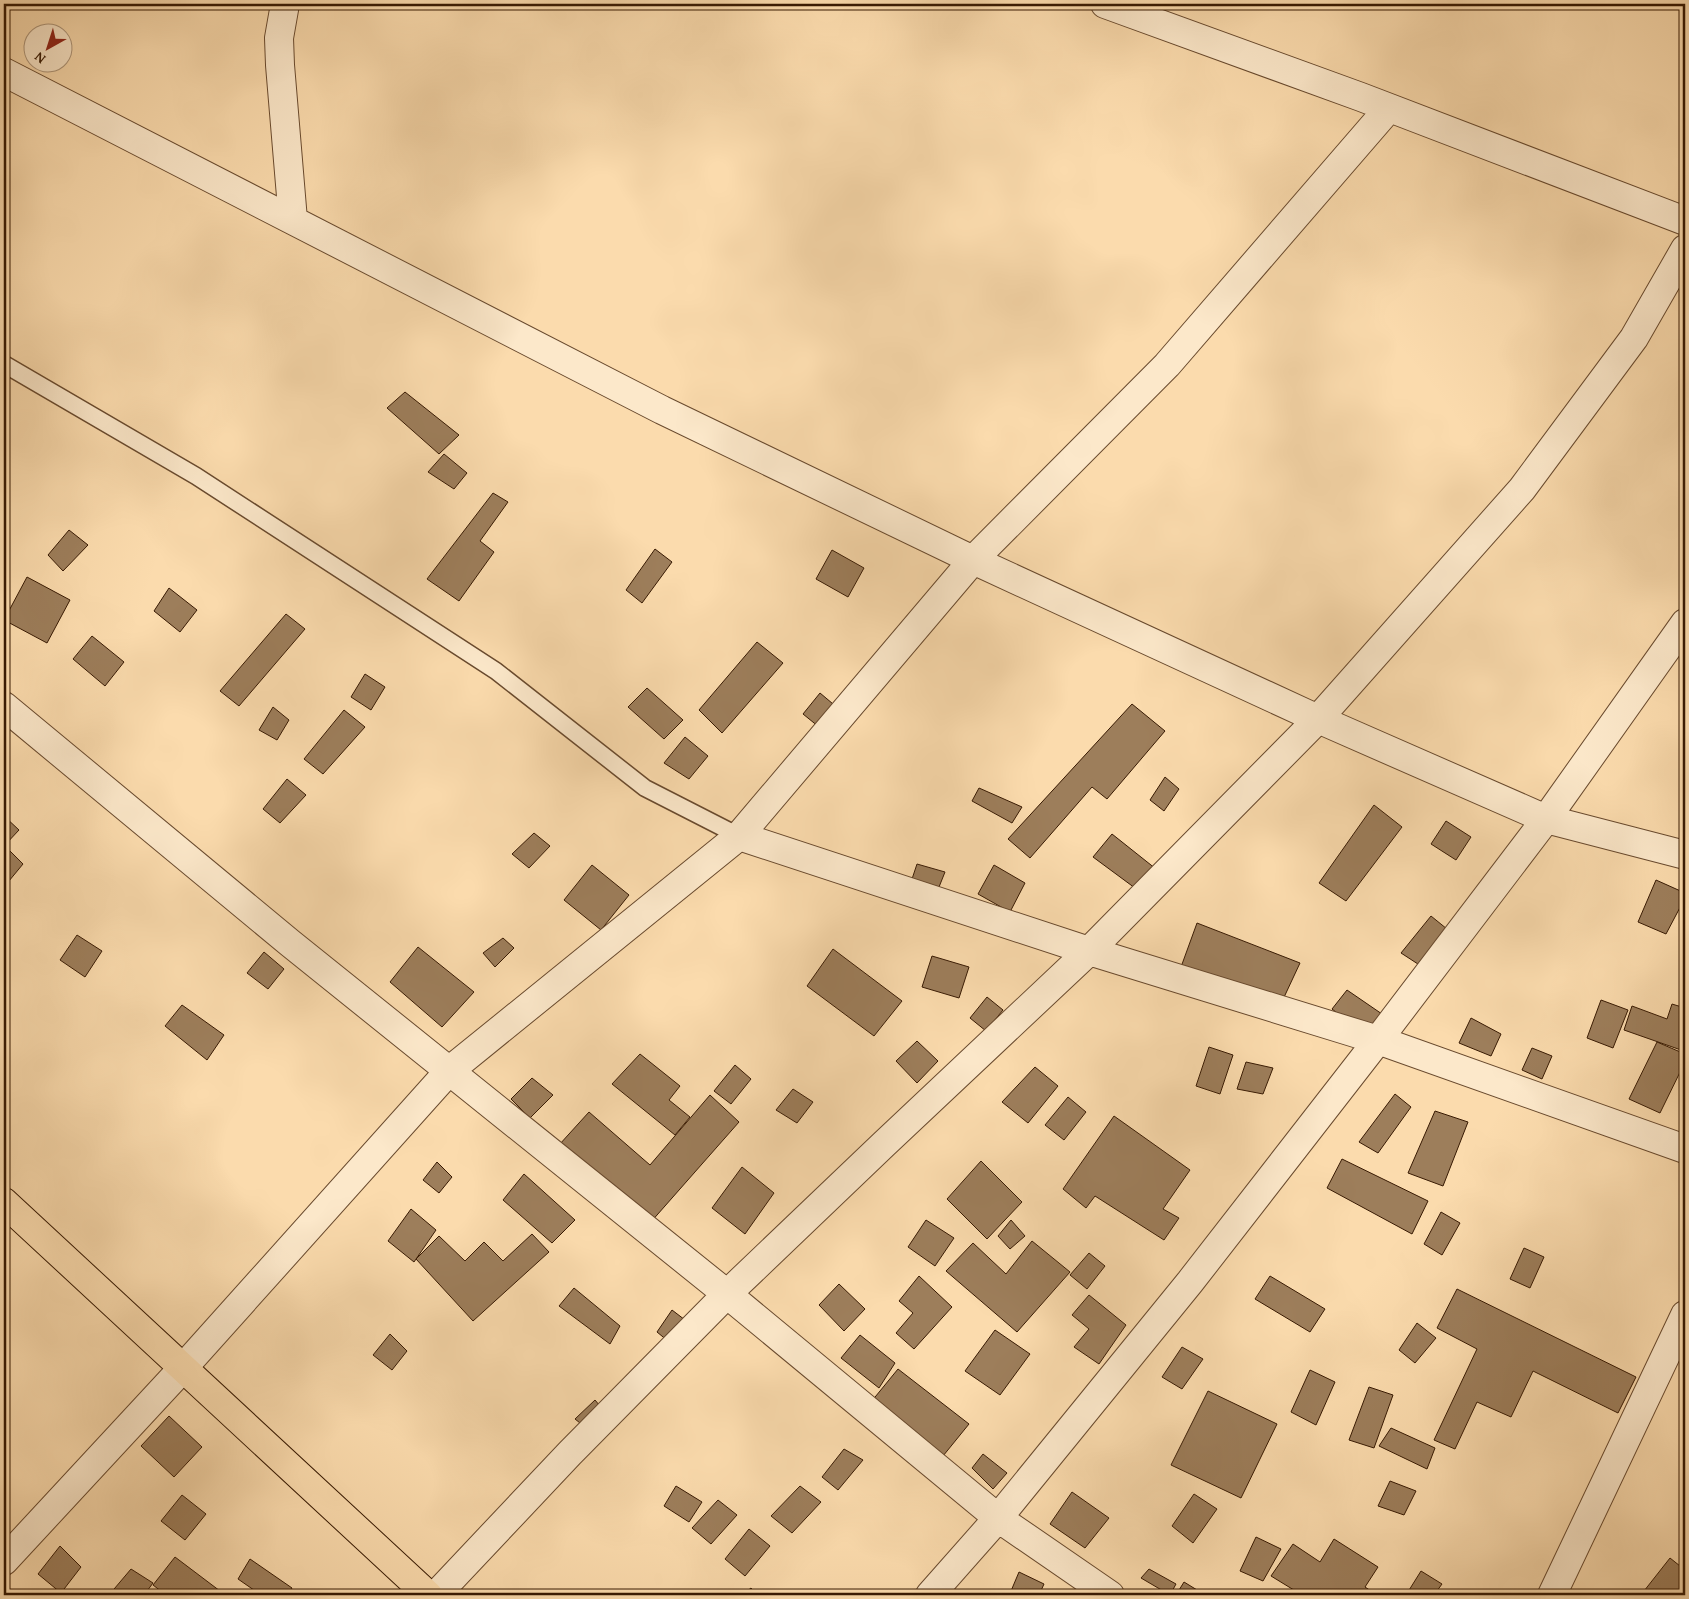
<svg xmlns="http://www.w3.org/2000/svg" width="1689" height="1599" viewBox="0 0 1689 1599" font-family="'Gentium Book Plus',serif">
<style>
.building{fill:#9d7e5b;stroke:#381a03}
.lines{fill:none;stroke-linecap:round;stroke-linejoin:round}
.lane-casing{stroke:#694a2e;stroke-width:19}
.street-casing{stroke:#694a2e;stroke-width:30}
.highway-casing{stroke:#381a03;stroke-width:30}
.lane{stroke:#fce8ca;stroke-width:16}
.street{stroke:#fce8ca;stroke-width:28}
.highway{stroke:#fbdbad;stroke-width:28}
</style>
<rect width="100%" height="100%" fill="#fbdbad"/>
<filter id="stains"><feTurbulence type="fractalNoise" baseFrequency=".004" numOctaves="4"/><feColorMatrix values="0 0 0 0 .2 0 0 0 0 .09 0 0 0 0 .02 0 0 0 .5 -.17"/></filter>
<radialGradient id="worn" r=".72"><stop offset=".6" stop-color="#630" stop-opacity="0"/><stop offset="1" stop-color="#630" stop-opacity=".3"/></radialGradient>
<!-- building -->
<path class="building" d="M 405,392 L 459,435 L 439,454 L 387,408 Z
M 444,454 L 467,473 L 454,489 L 428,472 Z
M 493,493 L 508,502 L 480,541 L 494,552 L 459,601 L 427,579 Z
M 69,530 L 88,545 L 63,571 L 48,555 Z
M 655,549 L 672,562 L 642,603 L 626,590 Z
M 832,550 L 864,568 L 848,597 L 816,579 Z
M 27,577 L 70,600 L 47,643 L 4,620 Z
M 169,588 L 197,610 L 180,632 L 154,611 Z
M 286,614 L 305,629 L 239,706 L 220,691 Z
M 92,636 L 124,662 L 105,686 L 73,659 Z
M 757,642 L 783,663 L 722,733 L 699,710 Z
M 365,674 L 385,687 L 371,710 L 351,697 Z
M 647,688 L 683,720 L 664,739 L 628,707 Z
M 820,693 L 839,709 L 819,727 L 803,714 Z
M 1132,704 L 1165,731 L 1107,799 L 1092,787 L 1030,858 L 1008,839 Z
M 273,707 L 289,720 L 277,740 L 259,730 Z
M 344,710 L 365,727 L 323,774 L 304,759 Z
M 685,737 L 708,756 L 689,779 L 664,763 Z
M 1165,777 L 1179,789 L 1164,811 L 1150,800 Z
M 287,779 L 306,795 L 280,823 L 263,809 Z
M 979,788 L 1022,807 L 1012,823 L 972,801 Z
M 1374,805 L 1402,827 L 1346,901 L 1319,883 Z
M 4,816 L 19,830 L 4,846 Z
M 1446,821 L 1471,837 L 1456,860 L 1431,844 Z
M 534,833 L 550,846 L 529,868 L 512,854 Z
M 1112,834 L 1156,869 L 1139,891 L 1093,857 Z
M 6,847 L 23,864 L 4,887 L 4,849 Z
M 917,864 L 945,872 L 937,892 L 911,882 Z
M 592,865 L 629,895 L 601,930 L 564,900 Z
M 994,865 L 1025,883 L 1010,912 L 978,894 Z
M 1656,880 L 1685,893 L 1685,898 L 1666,934 L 1638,922 Z
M 1431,916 L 1447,929 L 1421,966 L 1401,953 Z
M 1197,923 L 1300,963 L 1279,1008 L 1181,967 Z
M 77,935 L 102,951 L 85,977 L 60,960 Z
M 503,938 L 514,948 L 495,967 L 483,953 Z
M 418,947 L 474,992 L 442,1027 L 390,982 Z
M 833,949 L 902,1001 L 874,1036 L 807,986 Z
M 264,952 L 284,969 L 268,989 L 247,973 Z
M 932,956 L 969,967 L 959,998 L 922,987 Z
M 1347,990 L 1382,1014 L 1365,1035 L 1332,1009 Z
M 987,997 L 1003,1010 L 986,1031 L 970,1018 Z
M 1601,1000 L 1628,1010 L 1613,1048 L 1587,1038 Z
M 1672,1004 L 1685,1008 L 1685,1038 L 1681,1050 L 1624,1030 L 1632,1006 L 1667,1019 Z
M 182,1005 L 224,1035 L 207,1060 L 165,1026 Z
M 1471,1018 L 1501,1034 L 1491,1056 L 1459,1043 Z
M 917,1041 L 938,1061 L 917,1083 L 896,1061 Z
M 1657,1042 L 1685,1054 L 1685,1062 L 1660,1113 L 1629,1099 Z
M 1209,1047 L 1233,1055 L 1220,1094 L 1196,1086 Z
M 1532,1048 L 1552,1056 L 1542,1079 L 1522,1070 Z
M 640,1054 L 680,1086 L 669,1100 L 690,1117 L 675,1135 L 612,1084 Z
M 1246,1062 L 1273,1068 L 1263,1094 L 1237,1089 Z
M 735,1065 L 751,1079 L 731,1104 L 714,1091 Z
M 1035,1067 L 1058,1086 L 1028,1123 L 1002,1102 Z
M 532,1078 L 553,1095 L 530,1118 L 511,1099 Z
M 793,1089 L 813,1102 L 797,1123 L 776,1110 Z
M 1395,1094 L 1411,1107 L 1378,1153 L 1359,1142 Z
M 710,1095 L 739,1122 L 650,1223 L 559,1145 L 589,1112 L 650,1165 Z
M 1068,1097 L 1086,1112 L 1064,1140 L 1045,1125 Z
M 1435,1111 L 1468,1122 L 1443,1186 L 1408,1173 Z
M 1114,1116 L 1190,1170 L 1163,1209 L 1179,1218 L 1164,1240 L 1095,1196 L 1086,1208 L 1063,1189 Z
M 1342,1159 L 1428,1201 L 1412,1234 L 1327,1188 Z
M 981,1161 L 1022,1202 L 987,1239 L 947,1199 Z
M 437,1162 L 452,1177 L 439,1193 L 423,1180 Z
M 742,1167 L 774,1193 L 745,1234 L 712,1208 Z
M 524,1174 L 575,1220 L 552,1243 L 503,1200 Z
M 411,1209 L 436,1230 L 414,1262 L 388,1241 Z
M 1441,1212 L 1460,1223 L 1442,1255 L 1424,1244 Z
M 926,1220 L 954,1238 L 935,1266 L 908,1247 Z
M 1011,1220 L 1025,1236 L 1010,1249 L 998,1236 Z
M 532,1234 L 549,1252 L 473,1321 L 416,1259 L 439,1236 L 465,1261 L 484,1242 L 503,1261 Z
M 1032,1241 L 1070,1272 L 1017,1332 L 946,1271 L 973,1243 L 1006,1274 Z
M 1524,1248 L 1544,1257 L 1530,1288 L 1510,1279 Z
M 1089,1253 L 1105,1266 L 1087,1289 L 1070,1275 Z
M 919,1276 L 952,1307 L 914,1349 L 896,1333 L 913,1313 L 899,1301 Z
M 1270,1276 L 1325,1309 L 1310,1332 L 1255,1299 Z
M 839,1284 L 865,1309 L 844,1331 L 819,1305 Z
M 574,1288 L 620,1326 L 610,1344 L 559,1306 Z
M 1457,1289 L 1636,1377 L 1618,1413 L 1533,1371 L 1511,1417 L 1477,1402 L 1455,1449 L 1434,1440 L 1477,1349 L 1437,1328 Z
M 1089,1295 L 1126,1325 L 1099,1364 L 1074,1347 L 1089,1329 L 1072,1315 Z
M 672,1310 L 689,1323 L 674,1346 L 657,1332 Z
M 1417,1323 L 1436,1338 L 1415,1363 L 1399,1350 Z
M 995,1330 L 1030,1354 L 1000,1395 L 965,1371 Z
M 390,1334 L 407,1351 L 392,1370 L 373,1355 Z
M 860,1335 L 895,1363 L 879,1388 L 841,1358 Z
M 1182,1347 L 1203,1359 L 1182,1389 L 1162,1377 Z
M 898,1369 L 969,1424 L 943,1456 L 871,1402 Z
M 1310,1370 L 1335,1382 L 1316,1425 L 1291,1412 Z
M 1369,1387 L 1393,1395 L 1374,1448 L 1349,1440 Z
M 1208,1391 L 1277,1424 L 1241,1498 L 1171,1465 Z
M 595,1400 L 605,1412 L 585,1427 L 575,1419 Z
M 169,1416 L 202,1447 L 174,1477 L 141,1446 Z
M 1391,1428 L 1435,1448 L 1427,1469 L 1379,1446 Z
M 844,1449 L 863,1460 L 838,1490 L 822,1477 Z
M 983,1454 L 1007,1473 L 993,1489 L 972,1468 Z
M 1390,1481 L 1416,1491 L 1404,1515 L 1378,1506 Z
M 676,1486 L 702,1502 L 689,1522 L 664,1506 Z
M 800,1486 L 821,1502 L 792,1533 L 771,1516 Z
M 1072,1492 L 1109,1518 L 1085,1548 L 1050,1524 Z
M 1194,1494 L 1217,1509 L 1193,1543 L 1172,1526 Z
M 182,1495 L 206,1514 L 185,1540 L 161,1521 Z
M 718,1500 L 737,1515 L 711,1544 L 692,1528 Z
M 749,1529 L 770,1546 L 745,1576 L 725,1559 Z
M 1256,1537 L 1281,1549 L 1263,1581 L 1240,1571 Z
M 1334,1539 L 1378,1567 L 1365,1587 L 1377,1595 L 1302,1595 L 1271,1576 L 1293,1544 L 1320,1562 Z
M 60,1546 L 81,1567 L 61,1593 L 38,1574 Z
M 175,1557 L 220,1591 L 217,1595 L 166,1595 L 153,1585 Z
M 1670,1558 L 1685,1570 L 1685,1595 L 1649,1595 L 1644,1591 Z
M 250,1559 L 292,1588 L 288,1595 L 261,1595 L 238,1579 Z
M 131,1569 L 153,1583 L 144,1595 L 109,1595 Z
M 1149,1569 L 1176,1584 L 1170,1595 L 1141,1578 Z
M 1421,1571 L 1442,1584 L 1434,1595 L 1406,1595 Z
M 1019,1572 L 1044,1584 L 1039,1595 L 1018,1595 L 1011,1591 Z
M 1184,1582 L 1202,1593 L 1201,1595 L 1176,1595 Z
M 751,1588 L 757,1595 L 742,1595 Z
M 1595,1590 L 1604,1595 L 1592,1595 Z"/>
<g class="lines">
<!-- lane casing -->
<g class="lane-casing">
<path id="lane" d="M 4,364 L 196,476 L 496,671 L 645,788 L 739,836"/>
</g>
<!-- street casing -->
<g class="street-casing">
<path id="street" d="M 285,4 L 279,38 L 280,65 L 293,220
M 1105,4 L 1361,97 L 1685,221
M 4,72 L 662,410 L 973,560 L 1318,719 L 1546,819 L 1685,855
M 4,706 L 290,943 L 727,1294 L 998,1518 L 1110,1595
M 739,836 L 1089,951 L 1378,1040 L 1685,1149
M 4,1561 L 182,1369 L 449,1071 L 739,836 L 973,560 L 1167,365 L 1389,108
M 436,1595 L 570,1453 L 727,1294 L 884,1144 L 1089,951 L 1318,719 L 1522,489 L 1634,338 L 1685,249
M 930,1595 L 998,1518 L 1190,1282 L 1378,1040 L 1546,819 L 1685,623
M 1552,1595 L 1685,1315"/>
</g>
<!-- highway casing -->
<g class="highway-casing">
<path id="highway" d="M 4,1202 L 428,1595"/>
</g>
<!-- lane -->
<use href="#lane" class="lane"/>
<!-- street -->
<use href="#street" class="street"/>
<!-- highway -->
<use href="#highway" class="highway"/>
</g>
<!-- margin -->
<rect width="1689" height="1599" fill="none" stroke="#fbdbad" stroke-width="20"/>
<rect x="5" y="5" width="1679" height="1589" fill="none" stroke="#381a03" stroke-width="2.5"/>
<rect x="10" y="10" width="1669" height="1579" fill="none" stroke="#381a03"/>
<!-- north arrow -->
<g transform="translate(48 48) rotate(219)"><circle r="24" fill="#fce8ca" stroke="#ae967a"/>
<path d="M0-4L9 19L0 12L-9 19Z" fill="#8f2418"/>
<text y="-8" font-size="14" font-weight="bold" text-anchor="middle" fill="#381a03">N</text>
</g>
<rect width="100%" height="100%" filter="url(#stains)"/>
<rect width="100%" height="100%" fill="url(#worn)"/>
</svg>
